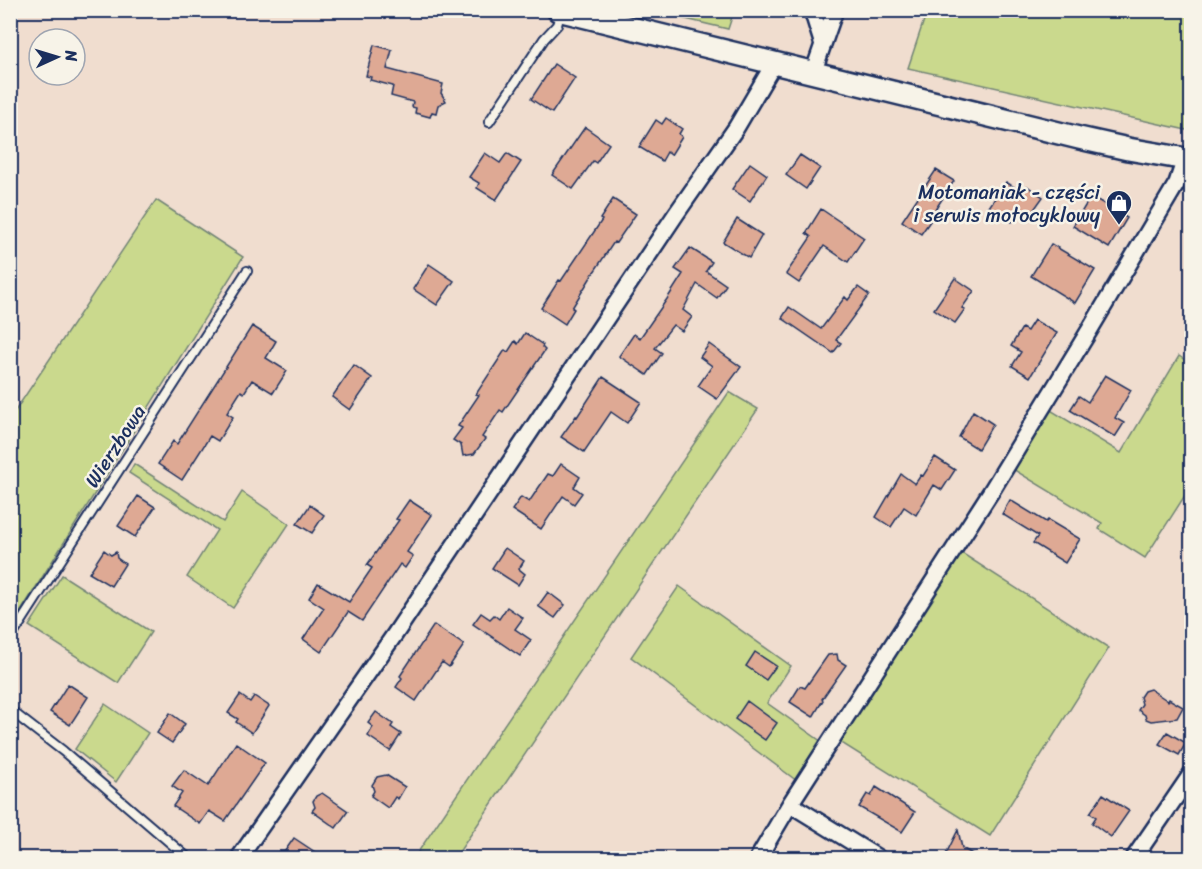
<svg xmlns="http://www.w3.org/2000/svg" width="1202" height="869" viewBox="0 0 1202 869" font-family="Sriracha,sans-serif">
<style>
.green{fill:#cad98d;stroke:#728476;stroke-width:1.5}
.building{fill:#dea994;stroke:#1b2f5e;stroke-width:1.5}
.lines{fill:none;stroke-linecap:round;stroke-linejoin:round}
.lane-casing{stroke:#1b2f5e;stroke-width:12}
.street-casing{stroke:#1b2f5e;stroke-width:20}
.secondary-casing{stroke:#1b2f5e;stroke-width:26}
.lane{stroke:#f7f3e8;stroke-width:8}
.street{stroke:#f7f3e8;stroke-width:15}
.secondary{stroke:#f7f3e8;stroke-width:21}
.labels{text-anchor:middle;stroke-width:5;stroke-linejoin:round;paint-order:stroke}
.poi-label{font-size:20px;fill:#1b2f5e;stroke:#f7f3e8;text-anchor:end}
.street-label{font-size:20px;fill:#1b2f5e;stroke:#f7f3e8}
</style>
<rect width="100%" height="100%" fill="#f0ddcf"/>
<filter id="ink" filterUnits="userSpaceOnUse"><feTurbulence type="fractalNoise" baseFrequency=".0167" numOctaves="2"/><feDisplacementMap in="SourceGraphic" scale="12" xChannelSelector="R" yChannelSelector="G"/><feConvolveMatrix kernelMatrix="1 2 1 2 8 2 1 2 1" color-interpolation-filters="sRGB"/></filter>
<g filter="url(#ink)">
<!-- green -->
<path class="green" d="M 652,11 L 734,10 L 734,11 L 728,29 Z
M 927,11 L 1191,11 L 1191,131 L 908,68 Z
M 156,200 L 243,257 L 11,627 L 11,417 Z
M 1179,356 L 1191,364 L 1191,486 L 1145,558 L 1099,529 L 1102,523 L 1011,468 L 1049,409 L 1121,453 Z
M 729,392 L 758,409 L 455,858 L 414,858 Z
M 134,464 L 223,522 L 242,492 L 289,524 L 233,608 L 187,577 L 217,530 L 129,473 Z
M 960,552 L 1109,648 L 990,836 L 840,742 Z
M 62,575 L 151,632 L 118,683 L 29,626 Z
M 679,586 L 791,666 L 767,703 L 822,742 L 797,781 L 631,657 Z
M 105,704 L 148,733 L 116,782 L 75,749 Z"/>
<!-- building -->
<path class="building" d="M 374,45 L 392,50 L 387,69 L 443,84 L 441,93 L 446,101 L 438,105 L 436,113 L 432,112 L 430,117 L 415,113 L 416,108 L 412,107 L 413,102 L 391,96 L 393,86 L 370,80 L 371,77 L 366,76 Z
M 554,64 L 575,78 L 552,113 L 531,99 Z
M 666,118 L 682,129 L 679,134 L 682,137 L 671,155 L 667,152 L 662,161 L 639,147 L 656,120 L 662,124 Z
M 585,127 L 609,144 L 596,163 L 593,161 L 573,189 L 552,175 Z
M 485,153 L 500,163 L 507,153 L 521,162 L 496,200 L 477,188 L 479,183 L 469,177 Z
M 800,155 L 820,168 L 806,189 L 786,175 Z
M 750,163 L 767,175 L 750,201 L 732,189 Z
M 936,170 L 954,181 L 931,216 L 933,217 L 921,234 L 902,221 Z
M 1006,182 L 1023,193 L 1027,186 L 1043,197 L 1028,218 L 1019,212 L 1012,222 L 989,207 Z
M 1091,196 L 1127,218 L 1109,248 L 1073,226 Z
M 613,199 L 636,214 L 616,243 L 614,242 L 594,272 L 572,308 L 574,309 L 565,324 L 541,308 L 559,280 L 561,281 L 602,220 L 600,219 Z
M 821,209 L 864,238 L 848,262 L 824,246 L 799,283 L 786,274 L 811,237 L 806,233 Z
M 737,219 L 762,235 L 749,258 L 723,242 Z
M 1051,244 L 1095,270 L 1075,303 L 1031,276 Z
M 690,248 L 712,262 L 706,271 L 726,285 L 717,298 L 697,284 L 683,310 L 692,317 L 682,331 L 673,325 L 655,348 L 662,353 L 647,375 L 619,356 L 634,334 L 640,338 L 667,299 L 683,274 L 675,269 Z
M 429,264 L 454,281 L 437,305 L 413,289 Z
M 955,278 L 974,291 L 962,308 L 965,309 L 955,323 L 934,309 Z
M 858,287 L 869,295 L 836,340 L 841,343 L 833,353 L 782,318 L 789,307 L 821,329 L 845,297 L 848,300 Z
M 1034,320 L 1057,333 L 1030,377 L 1012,366 L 1021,352 L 1011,346 L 1022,328 L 1027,331 Z
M 252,326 L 276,341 L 266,358 L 287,371 L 273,393 L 252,380 L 244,393 L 241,391 L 227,413 L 233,417 L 218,441 L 210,436 L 182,480 L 158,464 L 173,441 L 177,444 Z
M 525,333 L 543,345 L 542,347 L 545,350 L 503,412 L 500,410 L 482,437 L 485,439 L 474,454 L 463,456 L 461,445 L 453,440 L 462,428 L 458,426 L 479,395 L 476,394 L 505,350 L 508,352 L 515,341 L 518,344 Z
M 709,344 L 741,367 L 717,399 L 698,386 L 712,366 L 700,357 Z
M 354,365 L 372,378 L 350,410 L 332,397 Z
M 1105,375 L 1131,390 L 1115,418 L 1124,423 L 1115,437 L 1070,410 L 1079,396 L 1088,402 Z
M 603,377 L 641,402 L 627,423 L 611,412 L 584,452 L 561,437 L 576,416 L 577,417 Z
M 973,411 L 993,424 L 978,449 L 959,437 Z
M 935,457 L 955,470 L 942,490 L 934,485 L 916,515 L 904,507 L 891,527 L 876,517 L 901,474 L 915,484 L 921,475 L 923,476 Z
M 561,464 L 580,477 L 574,487 L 582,493 L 574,504 L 563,496 L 541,529 L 512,510 L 521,497 L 529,502 L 548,474 L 553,476 Z
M 138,496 L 155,507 L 135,537 L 118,526 Z
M 409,500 L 432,515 L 407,552 L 413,556 L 405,568 L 400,564 L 362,621 L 348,612 L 321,652 L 303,639 L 324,608 L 309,598 L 318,583 L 349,602 L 372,568 L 367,565 L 399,520 L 396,519 Z
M 1010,500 L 1046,522 L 1048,520 L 1080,539 L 1065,563 L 1033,543 L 1038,536 L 1002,514 Z
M 310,505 L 324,515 L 312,533 L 297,524 Z
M 505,548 L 524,561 L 519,569 L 525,574 L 518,585 L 492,568 Z
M 104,550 L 111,555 L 116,552 L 117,558 L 125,564 L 111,586 L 89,573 Z
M 548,592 L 565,605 L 555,618 L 538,606 Z
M 507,607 L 523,618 L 515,629 L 531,640 L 520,656 L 473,624 L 481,613 L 490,619 L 494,615 L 499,619 Z
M 434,625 L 464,645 L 449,667 L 442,662 L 416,701 L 396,687 L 402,678 L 400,676 Z
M 755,652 L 776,666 L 766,680 L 746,666 Z
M 837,654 L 838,660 L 846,665 L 822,699 L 823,700 L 813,717 L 790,702 L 800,686 L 805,688 L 828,655 Z
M 68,684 L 88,697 L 70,725 L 50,712 Z
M 1150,689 L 1168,701 L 1169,699 L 1183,707 L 1177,718 L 1151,721 L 1146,719 L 1145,715 L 1138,710 L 1142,704 L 1140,697 L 1144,691 Z
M 240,695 L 250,702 L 254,696 L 269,706 L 252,733 L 236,722 L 238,719 L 228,713 Z
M 747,701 L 777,723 L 765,740 L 735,719 Z
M 376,712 L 393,724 L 391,727 L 401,734 L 390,751 L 368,736 L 373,727 L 368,723 Z
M 170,713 L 185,724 L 172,743 L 157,733 Z
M 1167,732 L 1186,743 L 1179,755 L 1159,744 Z
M 236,743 L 265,763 L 225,821 L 209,811 L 200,824 L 173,806 L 182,793 L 172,786 L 184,770 L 208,786 Z
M 386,775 L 405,787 L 398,799 L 395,797 L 388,808 L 371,796 L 374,791 L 372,785 L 377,777 Z
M 876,787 L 915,812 L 902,832 L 859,807 L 867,794 L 871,796 Z
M 322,793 L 348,811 L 336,828 L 312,811 L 315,807 L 313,801 L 316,796 Z
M 1103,794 L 1129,811 L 1111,837 L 1092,823 L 1096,817 L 1090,813 Z
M 958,830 L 962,848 L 979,858 L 944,858 Z
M 294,838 L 324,858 L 280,858 Z"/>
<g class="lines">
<!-- lane casing -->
<g class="lane-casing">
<path id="lane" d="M 489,122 L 544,39 L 557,25 L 561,11
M 10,639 L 247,271
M 10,710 L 63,751 L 188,858"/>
</g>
<!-- street casing -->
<g class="street-casing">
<path id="street" d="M 812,10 L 823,45
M 813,73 L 835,10
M 790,804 L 878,858
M 239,858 L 395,634 L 676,214 L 736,128 L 769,72 L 771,63
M 758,858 L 790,804 L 992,490 L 1089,331 L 1177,183 L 1185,159
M 1134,858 L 1192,773"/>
</g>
<!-- secondary casing -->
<g class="secondary-casing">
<path id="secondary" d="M 558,10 L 1079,138 L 1128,149 L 1192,160"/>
</g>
<!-- lane -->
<use href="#lane" class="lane"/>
<!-- street -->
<use href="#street" class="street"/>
<!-- secondary -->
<use href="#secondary" class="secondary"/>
</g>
</g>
<!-- icons -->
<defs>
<g id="shop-pin" transform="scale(1.35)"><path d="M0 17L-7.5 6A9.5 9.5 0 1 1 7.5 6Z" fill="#1b2f5e" stroke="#f7f3e8"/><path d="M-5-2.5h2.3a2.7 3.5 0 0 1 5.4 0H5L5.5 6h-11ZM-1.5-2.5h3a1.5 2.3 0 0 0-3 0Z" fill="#fff"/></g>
</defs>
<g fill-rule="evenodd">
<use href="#shop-pin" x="1119" y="203"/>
</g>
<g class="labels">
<!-- poi labels -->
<g class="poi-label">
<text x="1100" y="199">Motomaniak - części<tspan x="1100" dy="23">i serwis motocyklowy</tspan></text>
</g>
<!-- street labels -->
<g class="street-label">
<text transform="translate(115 446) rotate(-57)" y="7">Wierzbowa</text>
</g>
</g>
<!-- margin -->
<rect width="1202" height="869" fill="none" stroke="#f7f3e8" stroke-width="36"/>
<rect x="18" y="18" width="1166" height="833" fill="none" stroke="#1b2f5e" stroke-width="2" filter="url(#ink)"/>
<!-- north arrow -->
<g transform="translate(57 57) rotate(86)"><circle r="28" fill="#f7f3e8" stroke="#9fa5b1" stroke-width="1.5"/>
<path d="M0-4.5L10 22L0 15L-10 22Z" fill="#1b2f5e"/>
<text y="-9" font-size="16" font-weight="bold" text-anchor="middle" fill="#1b2f5e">N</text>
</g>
</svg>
